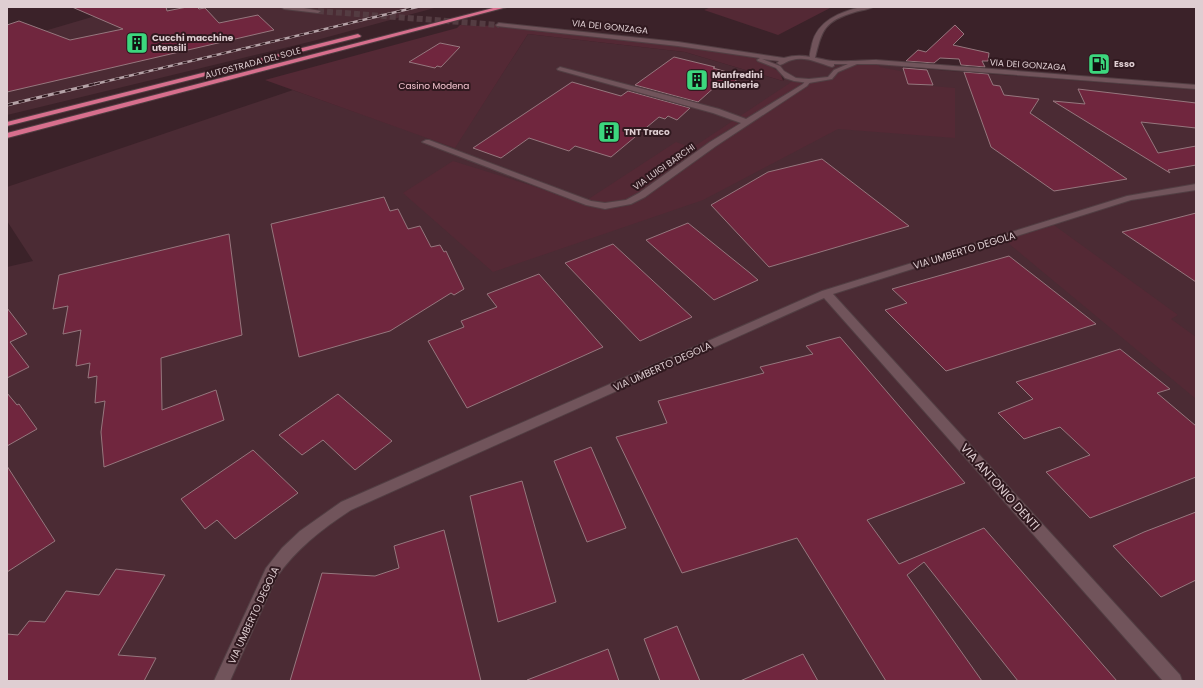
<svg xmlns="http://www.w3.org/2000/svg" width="1203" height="688" viewBox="0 0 1203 688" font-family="Poppins,sans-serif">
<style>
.built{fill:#4b2b34}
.green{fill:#542935}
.building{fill:#70263e;stroke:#96777e}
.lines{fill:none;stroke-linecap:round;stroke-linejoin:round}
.secondary-tunnel{stroke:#543c42;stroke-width:6;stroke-dasharray:6 3;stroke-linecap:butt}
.minor-casing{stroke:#523e43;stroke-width:2}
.secondary-casing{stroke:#523e43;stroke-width:2}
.motorway-casing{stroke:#523e43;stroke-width:2}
.minor{fill:#71545b;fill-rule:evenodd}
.secondary{fill:#71545b;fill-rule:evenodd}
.motorway{fill:#d76f8d;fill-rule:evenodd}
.rail-far1-casing{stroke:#b5a2a7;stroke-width:2.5}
.rail-casing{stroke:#b5a2a7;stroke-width:3}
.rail-far1{stroke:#30191f;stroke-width:1.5;stroke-dasharray:5;stroke-linecap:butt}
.rail{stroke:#30191f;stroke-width:2;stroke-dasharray:6;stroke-linecap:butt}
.labels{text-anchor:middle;stroke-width:4;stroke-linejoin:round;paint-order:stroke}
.far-street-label{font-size:9px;fill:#dfced2;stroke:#30191f}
.far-poi-label{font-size:9px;font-weight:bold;fill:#dfced2;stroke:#30191f;text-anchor:start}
.far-park-label{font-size:9px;fill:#f3c4cf;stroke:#30191f}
.street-label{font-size:10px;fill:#dfced2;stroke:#30191f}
.near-street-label{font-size:12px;fill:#dfced2;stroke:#30191f}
</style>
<rect width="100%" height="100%" fill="#3b2229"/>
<!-- built -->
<path class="built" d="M 126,7 L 438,7 L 313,41 L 7,115 L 7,42 Z
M 528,34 L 685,52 L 783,81 L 787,76 L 778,67 L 784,60 L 799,57 L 826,62 L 860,62 L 925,69 L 1196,90 L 1196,681 L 7,681 L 7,267 L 33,261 L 7,221 L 7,187 L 293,90 L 455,147 Z"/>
<!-- green -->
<path class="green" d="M 711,7 L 832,7 L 778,35 L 704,10 Z
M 460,25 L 481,26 L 499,25 L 719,50 L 756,58 L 780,72 L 783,81 L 685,52 L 528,34 L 455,148 L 265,80 L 457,28 Z
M 860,62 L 876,62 L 880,67 L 905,72 L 908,84 L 955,88 L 955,138 L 838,129 L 703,200 L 493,272 L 403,193 L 453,161 L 584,202 L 676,142 L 692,148 L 796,79 L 808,81 L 833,77 L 836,72 Z
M 1051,223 L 1178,315 L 1171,319 L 1196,337 L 1196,399 L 1002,238 Z"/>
<!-- building -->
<path class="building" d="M 72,7 L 166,7 L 167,11 L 187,7 L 197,7 L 199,9 L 205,8 L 219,23 L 258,15 L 274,30 L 7,92 L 7,25 L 19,21 L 70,40 L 123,29 Z
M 955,25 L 964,34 L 953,45 L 989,53 L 988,61 L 982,61 L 985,67 L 961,65 L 959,59 L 940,58 L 934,63 L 906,61 L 918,50 L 926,52 Z
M 440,43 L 460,47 L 441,67 L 437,66 L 435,68 L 409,62 Z
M 674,57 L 715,67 L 713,68 L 741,76 L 727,88 L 717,85 L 698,102 L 635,85 Z
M 903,68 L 927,70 L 933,85 L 908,84 Z
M 964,72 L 988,74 L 993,85 L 1000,86 L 1004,95 L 1039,99 L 1030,113 L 1127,179 L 1054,191 L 991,147 Z
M 572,82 L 621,96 L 628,91 L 690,108 L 677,120 L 668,116 L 665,119 L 659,117 L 611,157 L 575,146 L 569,151 L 529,138 L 501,158 L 473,148 Z
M 1078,89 L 1196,103 L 1196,128 L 1141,122 L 1158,153 L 1196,146 L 1196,165 L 1168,170 L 1170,173 L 1053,101 L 1085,104 Z
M 822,159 L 909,226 L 769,267 L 711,205 L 768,172 Z
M 384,197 L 390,211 L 398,209 L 408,229 L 420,226 L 431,247 L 440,245 L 444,252 L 446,251 L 464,289 L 454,295 L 451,293 L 390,331 L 299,357 L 271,224 Z
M 1196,213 L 1196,282 L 1122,232 L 1142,227 Z
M 688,223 L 750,273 L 758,280 L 714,300 L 646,240 Z
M 229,234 L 242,335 L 161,358 L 162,410 L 216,390 L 224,420 L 104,467 L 101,432 L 105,401 L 95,403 L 97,376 L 88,378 L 90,363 L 76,366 L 81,330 L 63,334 L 68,306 L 53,309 L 59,275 Z
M 613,244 L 692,317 L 640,341 L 565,263 Z
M 1009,256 L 1096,324 L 946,371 L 885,310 L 907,303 L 892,289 Z
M 539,274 L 603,347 L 467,408 L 428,341 L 464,327 L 461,321 L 497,307 L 487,294 Z
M 7,308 L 27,334 L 10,342 L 29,367 L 7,378 Z
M 840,337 L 965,483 L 867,520 L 899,564 L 984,528 L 1117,681 L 1018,681 L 924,562 L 907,575 L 982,681 L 886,681 L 797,538 L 682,573 L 616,437 L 667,423 L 658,401 L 764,373 L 760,367 L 813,354 L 806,346 Z
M 1120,349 L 1170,389 L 1157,393 L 1196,426 L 1196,477 L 1090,518 L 1046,472 L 1090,455 L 1060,427 L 1024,439 L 998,413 L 1033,399 L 1016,382 Z
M 7,393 L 17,405 L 19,404 L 37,429 L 7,446 Z
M 338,394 L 392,441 L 355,470 L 323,440 L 302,455 L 279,435 Z
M 591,447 L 626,528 L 587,542 L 554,461 Z
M 253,450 L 298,493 L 235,539 L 217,520 L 205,529 L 181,499 Z
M 7,466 L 55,541 L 7,572 Z
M 522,481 L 556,602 L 498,622 L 470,496 Z
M 1196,512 L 1196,580 L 1161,597 L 1113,546 L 1144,532 Z
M 444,530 L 481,681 L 290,681 L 322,573 L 375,576 L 399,568 L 394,546 Z
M 116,569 L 165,575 L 118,655 L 156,658 L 144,681 L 7,681 L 7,634 L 18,635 L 29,621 L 45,622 L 66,591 L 99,595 Z
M 677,626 L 700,681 L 660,681 L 644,639 Z
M 608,649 L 619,681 L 527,681 L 527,680 Z
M 803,654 L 818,681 L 740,681 Z"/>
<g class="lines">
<!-- secondary-tunnel -->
<path class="secondary-tunnel" d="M 318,11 L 499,25"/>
<!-- minor casing -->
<g class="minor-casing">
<path id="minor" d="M 861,7 L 873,7 C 868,10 861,10 855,12 C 824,21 822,30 815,58 L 810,59 C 809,55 811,49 812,44 C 817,21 840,12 861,7 Z
M 560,67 L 719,109 L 746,119 L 803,84 L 806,80 L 811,81 L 807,86 L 716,146 L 645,197 L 631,204 L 605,209 L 586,205 L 422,142 L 426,140 L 429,140 L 591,201 L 605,203 L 626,200 L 639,193 L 710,142 L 741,123 L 713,113 L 558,70 L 557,69 Z
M 1196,184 L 1196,190 L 1131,200 L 833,294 L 1180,675 L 1182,681 L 1163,681 L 824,298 L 351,510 C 322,529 296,549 276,578 L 230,681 L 214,681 L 266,568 L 282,548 L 300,531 L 341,502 L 822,291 L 1127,196 Z"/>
</g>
<!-- secondary casing -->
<g class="secondary-casing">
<path id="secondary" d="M 281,7 L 298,7 L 321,11 L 318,13 L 284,9 Z
M 499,23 L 678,42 L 784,58 C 800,53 811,57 826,60 C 839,63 862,60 876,60 L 1196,85 L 1196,89 L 876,64 L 857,64 L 838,72 L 832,79 L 809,83 L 794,81 L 785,78 L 776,68 L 758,61 L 757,60 L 760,58 L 678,46 L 497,26 L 496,25 ZM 762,59 L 779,61 L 777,63 L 780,65 C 784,64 787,61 792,60 C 806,56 818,63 832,67 L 834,66 L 834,64 L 848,64 L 834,70 L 828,77 L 809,79 L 796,78 L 784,71 L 780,66 Z"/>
</g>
<!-- motorway casing -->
<g class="motorway-casing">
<path id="motorway" d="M 497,7 L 507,7 L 7,138 L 7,133 Z
M 358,34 L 361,36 L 360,37 L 7,126 L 7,122 Z"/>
</g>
<!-- minor -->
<use href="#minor" class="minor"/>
<!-- secondary -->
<use href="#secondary" class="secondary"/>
<!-- motorway -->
<use href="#motorway" class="motorway"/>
<!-- rail-far1 casing -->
<g class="rail-far1-casing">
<path id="rail-far1" d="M 95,84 L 417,7"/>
</g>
<!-- rail casing -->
<g class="rail-casing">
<path id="rail" d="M 7,105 L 99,83"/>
</g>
<!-- rail-far1 -->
<use href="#rail-far1" class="rail-far1"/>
<!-- rail -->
<use href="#rail" class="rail"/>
</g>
<!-- icons -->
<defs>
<g id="building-square" transform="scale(1.15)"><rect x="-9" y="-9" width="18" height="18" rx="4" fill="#3cd77e" stroke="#30191f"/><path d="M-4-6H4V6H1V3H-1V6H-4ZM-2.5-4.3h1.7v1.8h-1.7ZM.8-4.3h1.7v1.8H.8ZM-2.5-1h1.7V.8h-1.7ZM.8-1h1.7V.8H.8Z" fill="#111"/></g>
<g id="fuel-square" transform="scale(1.15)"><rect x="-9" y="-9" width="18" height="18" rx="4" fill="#3cd77e" stroke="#30191f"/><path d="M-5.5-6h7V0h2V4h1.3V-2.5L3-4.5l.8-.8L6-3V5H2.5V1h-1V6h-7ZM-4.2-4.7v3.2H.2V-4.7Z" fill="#111"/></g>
</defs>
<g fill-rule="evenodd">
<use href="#building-square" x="137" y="43"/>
<use href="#fuel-square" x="1099" y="64"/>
<use href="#building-square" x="697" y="80"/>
<use href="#building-square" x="609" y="132"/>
</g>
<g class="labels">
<!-- far-street labels -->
<g class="far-street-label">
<text transform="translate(610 27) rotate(6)" y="3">VIA DEI GONZAGA</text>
<text transform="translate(253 63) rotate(-15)" y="3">AUTOSTRADA DEL SOLE</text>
<text transform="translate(1028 65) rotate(4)" y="3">VIA DEI GONZAGA</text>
<text transform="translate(664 167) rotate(-35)" y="3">VIA LUIGI BARCHI</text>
</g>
<!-- far-poi labels -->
<g class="far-poi-label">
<text x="152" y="41">Cucchi macchine<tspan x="152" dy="10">utensili</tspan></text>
<text x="1114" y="67">Esso</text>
<text x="712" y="78">Manfredini<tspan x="712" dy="10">Bullonerie</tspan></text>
<text x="624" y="135">TNT Traco</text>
</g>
<!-- far-park labels -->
<g class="far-park-label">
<text x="434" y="89">Casino Modena</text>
</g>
<!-- street labels -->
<g class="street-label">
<text transform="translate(964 250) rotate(-17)" y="4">VIA UMBERTO DEGOLA</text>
<text transform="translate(662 366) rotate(-24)" y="4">VIA UMBERTO DEGOLA</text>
<text transform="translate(253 615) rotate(-65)" y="4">VIA UMBERTO DEGOLA</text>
</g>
<!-- near-street labels -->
<g class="near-street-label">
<text transform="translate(1000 487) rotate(48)" y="4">VIA ANTONIO DENTI</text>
</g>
</g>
<!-- border -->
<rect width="1203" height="688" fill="none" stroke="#dfced2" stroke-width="16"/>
</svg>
